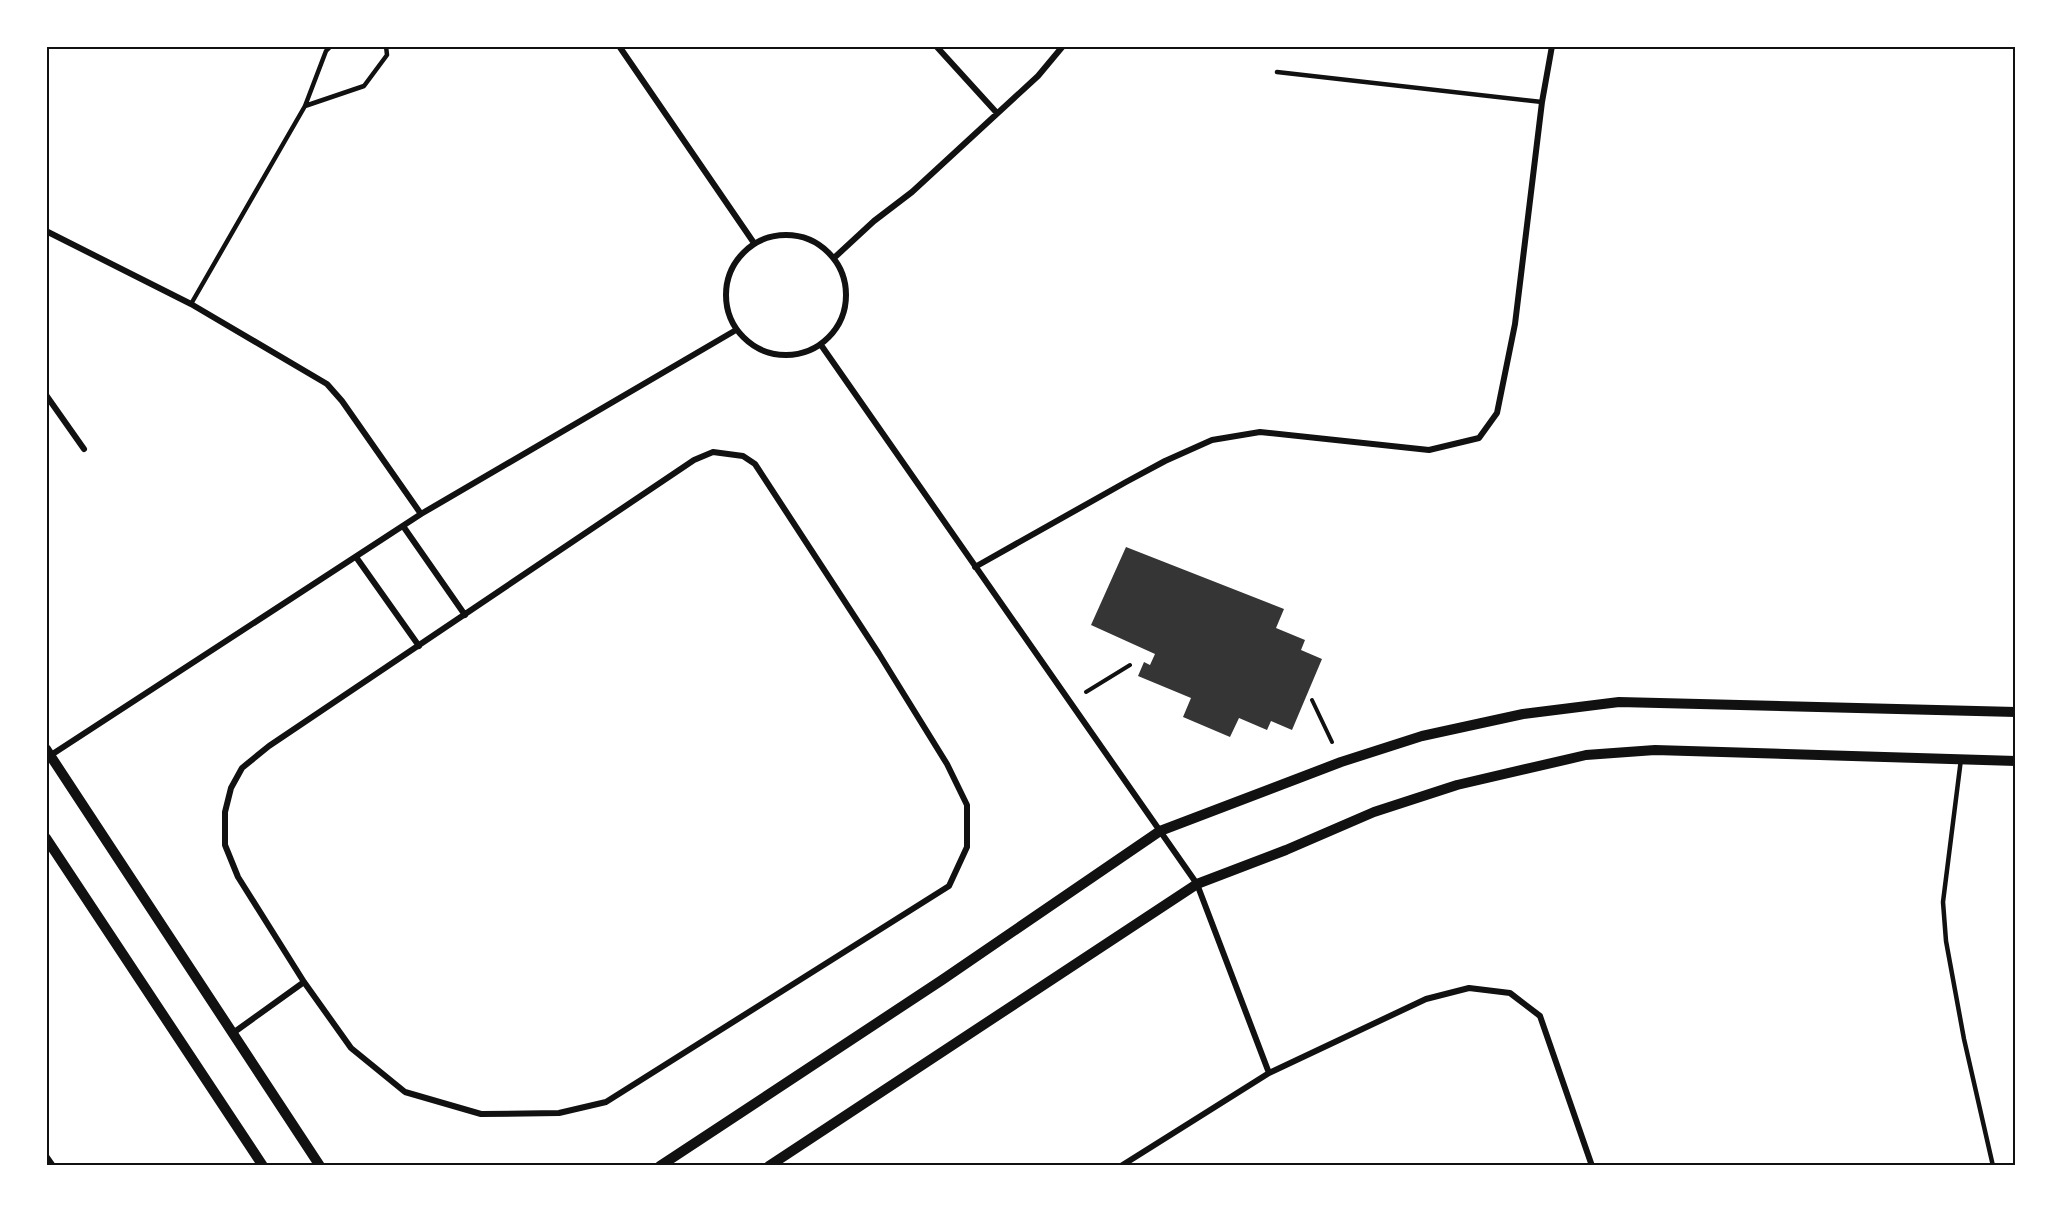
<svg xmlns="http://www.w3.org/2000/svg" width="2062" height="1212" viewBox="0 0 2062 1212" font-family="'Varela Round',sans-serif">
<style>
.building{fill:#353535}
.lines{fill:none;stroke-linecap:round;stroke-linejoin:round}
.path{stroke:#111;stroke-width:4}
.service{stroke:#111;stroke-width:4.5}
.minor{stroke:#111;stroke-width:6}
.tertiary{stroke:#111;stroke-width:10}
.neatline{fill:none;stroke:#111;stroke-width:2}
</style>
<rect width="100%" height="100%" fill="#fff"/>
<!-- building -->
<path class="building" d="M 1126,547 L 1284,609 L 1276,628 L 1305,640 L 1301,650 L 1322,659 L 1292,730 L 1271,721 L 1267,730 L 1239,718 L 1230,737 L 1183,717 L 1191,698 L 1138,676 L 1144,662 L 1150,665 L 1155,654 L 1091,625 Z"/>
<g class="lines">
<!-- path -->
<path class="path" d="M 1086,692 L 1130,665
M 1312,700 L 1332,742"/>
<!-- service -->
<path class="service" d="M 1277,72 L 1542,102
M 305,106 L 364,86 L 387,55 L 386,46
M 191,304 L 305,106 L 326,51 L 331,46
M 1961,759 L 1943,902 L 1946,941 L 1964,1039 L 1993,1166"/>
<!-- minor -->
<path class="minor" d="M 619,46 L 754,243
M 936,46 L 996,112
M 46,231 L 191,304 L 327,384 L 342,401 L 421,514
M726 295a60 60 0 1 1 120 0a60 60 0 1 1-120 0Z
M 834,258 L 874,221 L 912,192 L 1038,76 L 1063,46
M 821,345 L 1197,884 L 1269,1073
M 46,395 L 84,449
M 713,452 L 743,456 L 755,464 L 879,654 L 947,764 L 967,805 L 967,847 L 949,886 L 606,1102 L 559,1113 L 481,1114 L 405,1092 L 351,1048 L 304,982 L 238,877 L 225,845 L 225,812 L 231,788 L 242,768 L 269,746 L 694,460 Z
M 403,526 L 465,615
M 356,557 L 419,646
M 975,567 L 1126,482 L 1165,461 L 1212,440 L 1260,432 L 1429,450 L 1479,438 L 1497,413 L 1515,324 L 1542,102 L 1552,46
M 48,757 L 421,514 L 736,330
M 233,1033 L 304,982
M 46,1156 L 53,1166
M 1121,1166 L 1269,1073 L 1426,999 L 1469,988 L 1510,993 L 1540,1016 L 1592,1166"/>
<!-- tertiary -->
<path class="tertiary" d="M 46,749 L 320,1166
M 46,838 L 263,1166
M 660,1166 L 942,980 L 1160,831 L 1341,762 L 1422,736 L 1523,714 L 1619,702 L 2016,712
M 769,1166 L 1197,884 L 1286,850 L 1374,812 L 1457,785 L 1586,755 L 1655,750 L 2016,761"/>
</g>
<!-- border -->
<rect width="2062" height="1212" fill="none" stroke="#ffffff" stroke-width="96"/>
<rect x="48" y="48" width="1966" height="1116" class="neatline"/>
</svg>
